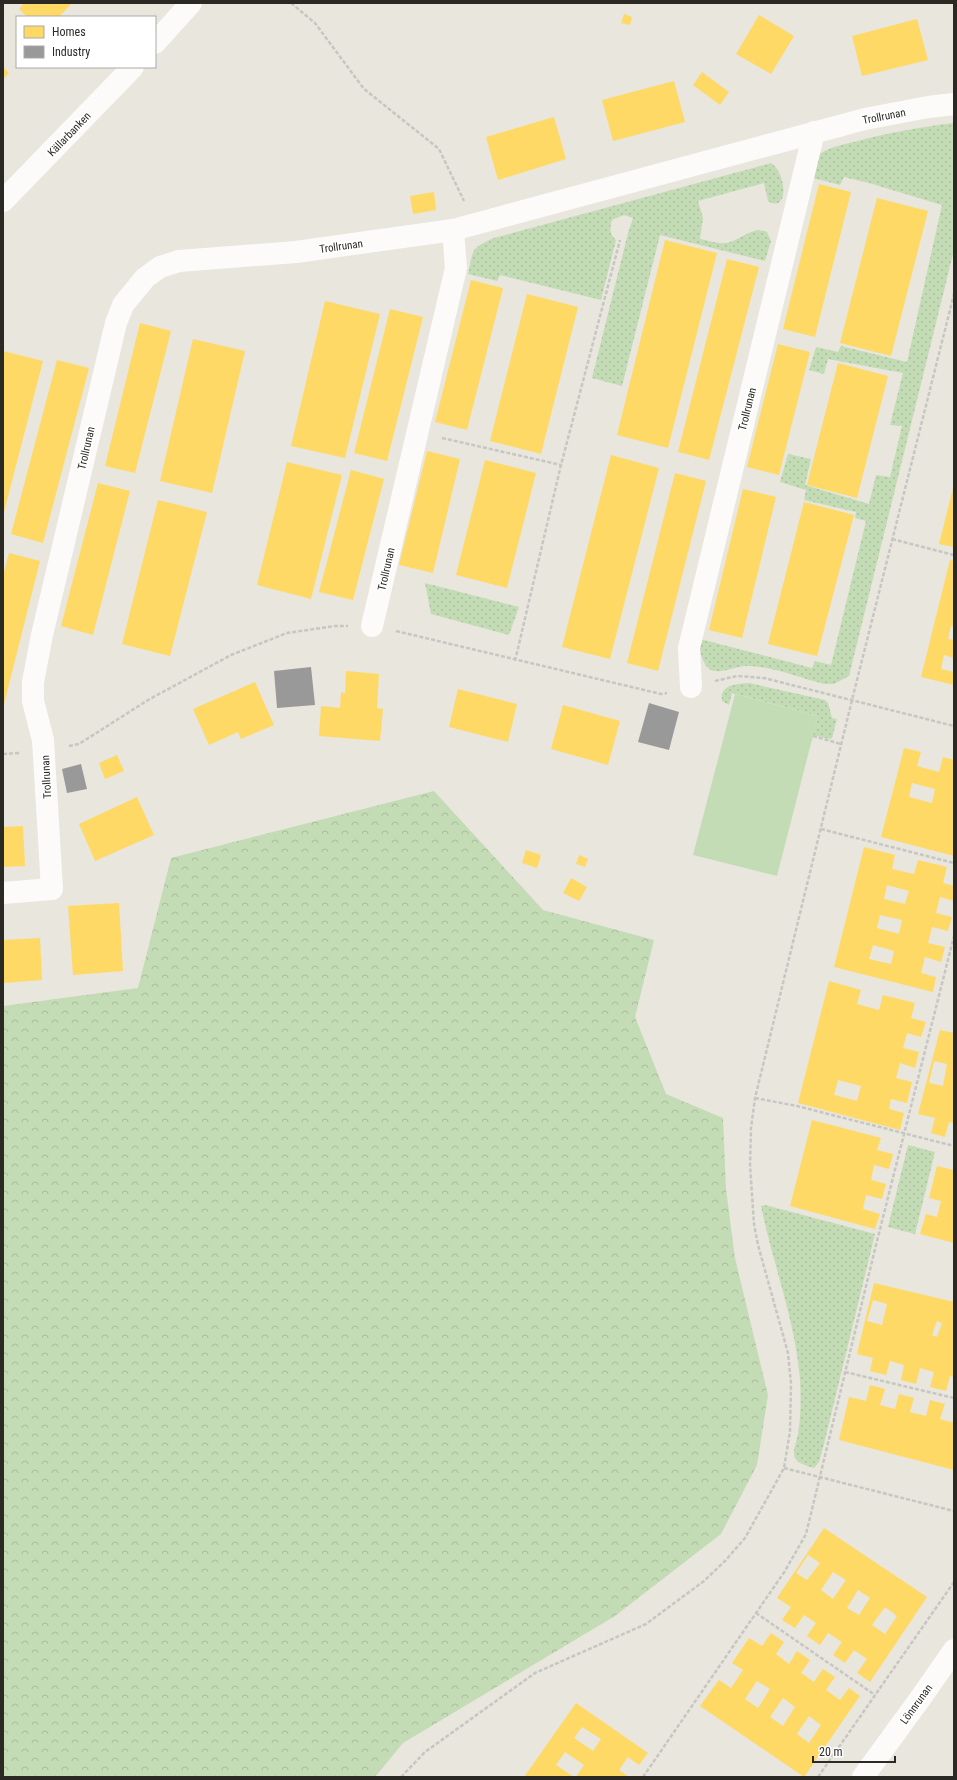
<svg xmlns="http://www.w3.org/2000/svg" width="957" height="1780" viewBox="0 0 957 1780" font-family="'Roboto Condensed',sans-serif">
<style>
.green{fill:url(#green-dots)}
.forest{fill:url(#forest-crowns)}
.pitch{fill:#c4dcb5}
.homes{fill:#ffd966;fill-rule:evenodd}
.industry{fill:#999}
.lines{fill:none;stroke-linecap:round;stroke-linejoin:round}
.path{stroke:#c7c6c3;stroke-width:2.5;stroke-dasharray:4 2;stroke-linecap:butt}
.minor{stroke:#fcfbfa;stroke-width:22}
.labels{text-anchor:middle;stroke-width:4;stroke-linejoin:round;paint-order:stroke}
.street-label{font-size:11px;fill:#2b2923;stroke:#fff}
</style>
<defs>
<pattern id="green-dots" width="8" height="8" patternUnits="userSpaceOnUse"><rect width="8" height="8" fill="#c4dcb5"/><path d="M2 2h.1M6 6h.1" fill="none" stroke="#a9bd9b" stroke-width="1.8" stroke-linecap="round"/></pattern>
<pattern id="forest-crowns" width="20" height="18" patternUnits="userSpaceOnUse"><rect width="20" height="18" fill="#c4dcb5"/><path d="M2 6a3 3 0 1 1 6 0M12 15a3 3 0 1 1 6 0" fill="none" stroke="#a9bd9b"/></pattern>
</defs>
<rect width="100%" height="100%" fill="#e8e6dd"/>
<!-- green -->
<path class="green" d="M 954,123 L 954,250 L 849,676 L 834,684 L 824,684 C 800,678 769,665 744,666 C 734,667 716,676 708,668 C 701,661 699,648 700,639 L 812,668 L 815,661 L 831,665 L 866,521 L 855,518 L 856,512 L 804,500 L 806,490 L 780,482 L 788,454 L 811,459 L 805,485 L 869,504 L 876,475 L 890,477 L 902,426 L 890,425 L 903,373 L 828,359 L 824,374 L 809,370 L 816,347 L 838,352 L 841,346 L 907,362 L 942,205 L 869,183 L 844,177 L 840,185 L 813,178 L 817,156 C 828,147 841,145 854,142 C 887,133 920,127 954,123 Z
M 771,163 C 787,173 789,214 768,201 L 764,183 L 698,201 L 703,218 L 700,239 C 707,240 718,244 725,243 C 740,242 752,225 767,232 L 771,241 L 765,261 L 660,235 L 622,386 L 592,378 L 628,233 L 633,218 L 624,215 L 612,220 C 610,228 609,234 616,240 L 601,300 L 500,275 L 497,281 L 468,274 C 474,248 470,249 494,238 Z
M 425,583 L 519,607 L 509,635 L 431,614 Z
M 749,683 L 825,700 L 828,703 L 832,718 L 837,719 L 832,738 L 830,739 L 813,735 L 818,716 L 732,693 L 729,705 L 722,701 C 719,684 738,684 749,683 Z
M 908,1145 L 935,1152 L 915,1234 L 888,1227 Z
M 765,1205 L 875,1234 L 824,1444 L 819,1462 L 814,1468 C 808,1466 798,1464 795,1458 C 792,1451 797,1441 798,1434 C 801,1416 801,1397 800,1379 C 795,1320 773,1264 761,1206 Z"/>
<!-- forest -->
<path class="forest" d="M 434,791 L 543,910 L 654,940 L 635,1017 L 666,1094 L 723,1118 L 726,1189 L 735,1258 L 768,1395 L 757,1465 L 721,1534 L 615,1616 L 403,1743 L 375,1777 L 3,1777 L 3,1006 L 138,988 L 171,858 Z"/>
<!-- pitch -->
<path class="pitch" d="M 735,694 L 818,716 L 777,876 L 693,855 Z"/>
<!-- homes -->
<path class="homes" d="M 24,3 L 72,3 L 59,17 L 27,17 L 19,9 Z
M 624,14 L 632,17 L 630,25 L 621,23 Z
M 759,15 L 794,36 L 771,74 L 736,54 Z
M 917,19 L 928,60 L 862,76 L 852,36 Z
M 3,67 L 9,73 L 3,79 Z
M 702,72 L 729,92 L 720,105 L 693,85 Z
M 674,81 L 685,122 L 613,141 L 602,100 Z
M 554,117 L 566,159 L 498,180 L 486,137 Z
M 819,184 L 851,192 L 815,337 L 783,329 Z
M 434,192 L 436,210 L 413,214 L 410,196 Z
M 877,198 L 928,211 L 891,356 L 840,343 Z
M 665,240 L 717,253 L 668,448 L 617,435 Z
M 727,259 L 759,267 L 709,460 L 678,452 Z
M 471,280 L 503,288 L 467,430 L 435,422 Z
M 527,294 L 578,307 L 541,454 L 490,441 Z
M 325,301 L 380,314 L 345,458 L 291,446 Z
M 390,309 L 423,317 L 387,461 L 354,453 Z
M 140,323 L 171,331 L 135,473 L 105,466 Z
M 193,339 L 245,351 L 212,493 L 160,481 Z
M 778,344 L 810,352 L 779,475 L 747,467 Z
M 3,351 L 43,361 L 4,512 L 3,512 Z
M 57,360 L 89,368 L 43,543 L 11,534 Z
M 838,363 L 888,376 L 857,498 L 807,485 Z
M 427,451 L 460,459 L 433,573 L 399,565 Z
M 611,455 L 659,468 L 610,659 L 562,647 Z
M 485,460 L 536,473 L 507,588 L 456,575 Z
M 287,462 L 342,475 L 311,599 L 257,585 Z
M 351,470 L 384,479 L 353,600 L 319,592 Z
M 675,473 L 706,481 L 658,671 L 627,663 Z
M 98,483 L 130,491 L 93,635 L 61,626 Z
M 953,488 L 954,488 L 954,547 L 939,544 Z
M 743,489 L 776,497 L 742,638 L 709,630 Z
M 158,500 L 207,512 L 170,656 L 122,644 Z
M 804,502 L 854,515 L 817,656 L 768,644 Z
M 9,553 L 40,561 L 4,704 L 3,576 Z
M 950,560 L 954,561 L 954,626 L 951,626 L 948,639 L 954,640 L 954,658 L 944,655 L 941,669 L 954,672 L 954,685 L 921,677 Z
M 346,671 L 379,674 L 377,708 L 383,709 L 380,741 L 319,736 L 321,706 L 340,708 L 341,692 L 345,693 Z
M 255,682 L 274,725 L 241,739 L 238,732 L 209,745 L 193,709 Z
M 458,689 L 517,704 L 508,742 L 449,727 Z
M 563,705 L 620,721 L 608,765 L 551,749 Z
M 904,748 L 921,752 L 917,766 L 939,772 L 943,757 L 954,760 L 954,856 L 881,837 ZM 912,783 L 935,789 L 932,803 L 909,797 Z
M 117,755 L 124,771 L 105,779 L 99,763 Z
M 137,797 L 154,835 L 95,861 L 79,824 Z
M 23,826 L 25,866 L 3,867 L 3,827 Z
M 864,847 L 895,855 L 892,869 L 914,874 L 918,860 L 947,867 L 943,883 L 954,886 L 954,901 L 940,897 L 936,913 L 952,917 L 948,931 L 932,927 L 928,943 L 945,947 L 941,962 L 925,957 L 921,973 L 936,977 L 933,992 L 834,967 ZM 887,885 L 909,891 L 905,904 L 884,899 ZM 880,915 L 902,920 L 899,934 L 877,928 ZM 873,945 L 894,951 L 891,964 L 869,959 Z
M 526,850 L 541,855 L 537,868 L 522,863 Z
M 579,855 L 588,859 L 585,867 L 576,864 Z
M 571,878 L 587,887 L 579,901 L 563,893 Z
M 119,903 L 123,971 L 73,975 L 68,906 Z
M 40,938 L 42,980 L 3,983 L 3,940 Z
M 829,981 L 861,990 L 857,1004 L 879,1010 L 883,995 L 915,1003 L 911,1018 L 926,1022 L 921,1037 L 907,1033 L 903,1048 L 919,1052 L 915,1068 L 900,1063 L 896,1078 L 912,1082 L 907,1103 L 891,1099 L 889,1109 L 904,1113 L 900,1130 L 798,1103 ZM 838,1080 L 861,1086 L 857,1101 L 834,1095 Z
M 940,1030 L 954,1033 L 954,1123 L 949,1122 L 945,1137 L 931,1133 L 935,1118 L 918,1114 ZM 934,1061 L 947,1064 L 943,1086 L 929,1083 Z
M 812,1120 L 881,1138 L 877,1150 L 893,1154 L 889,1169 L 874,1165 L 871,1180 L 886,1184 L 882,1199 L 866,1195 L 863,1209 L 880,1214 L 875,1229 L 790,1206 Z
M 937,1166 L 954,1170 L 954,1243 L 920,1234 L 926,1214 L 937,1217 L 941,1201 L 929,1198 Z
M 874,1283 L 954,1302 L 954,1377 L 950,1376 L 946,1391 L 930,1387 L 934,1372 L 920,1368 L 916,1384 L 901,1380 L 904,1365 L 890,1361 L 886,1375 L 870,1371 L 873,1358 L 857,1354 ZM 873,1300 L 887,1304 L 882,1325 L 867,1321 ZM 937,1321 L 942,1323 L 937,1337 L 932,1335 Z
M 870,1385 L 885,1389 L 880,1405 L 895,1409 L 899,1394 L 914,1398 L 910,1412 L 926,1416 L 930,1400 L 945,1404 L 940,1419 L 954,1423 L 954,1470 L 839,1440 L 849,1397 L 866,1401 Z
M 824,1528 L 927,1597 L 870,1682 L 857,1673 L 867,1659 L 854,1650 L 845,1663 L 833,1655 L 842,1642 L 828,1633 L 820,1645 L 807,1636 L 816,1623 L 804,1615 L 795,1628 L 782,1620 L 791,1607 L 777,1598 ZM 808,1555 L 820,1563 L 807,1580 L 796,1573 ZM 833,1572 L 846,1580 L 833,1599 L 821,1590 ZM 858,1590 L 870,1598 L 859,1615 L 847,1608 ZM 885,1607 L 897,1616 L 885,1634 L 872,1625 Z
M 771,1633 L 784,1642 L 776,1654 L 789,1664 L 797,1651 L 810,1660 L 801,1673 L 814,1682 L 823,1669 L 835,1677 L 826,1690 L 840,1700 L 849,1688 L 860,1696 L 804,1777 L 700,1706 L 719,1680 L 731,1688 L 743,1670 L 732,1663 L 749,1638 L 762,1646 ZM 757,1681 L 770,1689 L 758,1708 L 745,1699 ZM 783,1698 L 795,1707 L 783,1726 L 770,1717 ZM 809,1716 L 821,1725 L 809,1743 L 797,1734 Z
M 576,1703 L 648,1753 L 639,1765 L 628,1757 L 619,1770 L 629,1777 L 576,1777 L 584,1765 L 565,1752 L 556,1765 L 574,1777 L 524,1777 ZM 582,1727 L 601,1739 L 593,1751 L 574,1738 Z"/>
<!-- industry -->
<path class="industry" d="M 311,667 L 315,705 L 277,708 L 274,671 Z
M 649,703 L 679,712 L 669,750 L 638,742 Z
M 81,764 L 87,789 L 67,793 L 62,769 Z"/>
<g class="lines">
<!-- path -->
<path class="path" d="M 291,3 L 315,23 L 364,89 L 439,149 L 464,201
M 442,438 L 561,465
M 892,539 L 954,555
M 396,631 L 661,694 L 667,693
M 515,661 L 561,465 L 620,240
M 715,681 L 737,676 L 764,678 L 954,726
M 813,736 L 841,744
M 69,746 L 79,744 L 148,700 L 231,655 L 287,633 L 335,626 L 348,626
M 3,754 L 19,753
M 821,829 L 954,863
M 755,1098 L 797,1106 L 954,1146
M 845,1372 L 954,1398
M 784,1468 L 954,1511
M 756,1613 L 875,1695
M 401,1777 L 425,1752 L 535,1673 L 646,1624 L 704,1581 L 725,1561 L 745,1538 L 784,1468 L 790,1431 L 791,1384 L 788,1353 L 758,1245 L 754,1224 L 750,1165 L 751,1128 L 755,1098 L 852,700 L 954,294
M 643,1777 L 785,1571 L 806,1534 L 875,1249 L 954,936
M 818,1777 L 954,1582"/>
<!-- minor -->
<path class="minor" d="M 155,43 L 191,3
M 3,201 L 133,67
M 372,626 L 456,268 L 453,230
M 691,687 L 689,648 L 814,132
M 3,893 L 52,889 L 43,740 L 33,701 L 33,682 L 42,635 L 116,323 L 123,305 L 145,278 L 160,267 L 179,261 L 296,252 L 453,230 L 865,119 L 928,107 L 954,104
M 863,1777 L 922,1696 L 954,1650"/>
</g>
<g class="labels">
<!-- street labels -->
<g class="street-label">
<text transform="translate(884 116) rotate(-11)" y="4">Trollrunan</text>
<text transform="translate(69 134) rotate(-46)" y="4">Källarbanken</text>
<text transform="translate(341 246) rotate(-8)" y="4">Trollrunan</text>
<text transform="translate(747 409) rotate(-76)" y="4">Trollrunan</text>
<text transform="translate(86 448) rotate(-77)" y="4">Trollrunan</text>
<text transform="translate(386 569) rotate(-77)" y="4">Trollrunan</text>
<text transform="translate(46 777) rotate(-93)" y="4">Trollrunan</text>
<text transform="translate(916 1704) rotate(-54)" y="4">Lönnrunan</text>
</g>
</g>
<!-- border -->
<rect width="957" height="1780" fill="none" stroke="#2b2923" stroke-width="8"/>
<!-- legend -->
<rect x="16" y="16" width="140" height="52" fill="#ffffff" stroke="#aaa9a7"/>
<rect x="24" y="26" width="20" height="12" fill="#ffd966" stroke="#aaa9a7"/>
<text x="52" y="36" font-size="12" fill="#2b2923">Homes</text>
<rect x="24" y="46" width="20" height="12" fill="#999999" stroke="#aaa9a7"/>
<text x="52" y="56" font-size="12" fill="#2b2923">Industry</text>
<!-- scale -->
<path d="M813 1756v6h82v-6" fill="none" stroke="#2b2923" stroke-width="2"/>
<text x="819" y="1756" font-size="12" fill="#2b2923" stroke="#ffffff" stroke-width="3" paint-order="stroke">20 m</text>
</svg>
